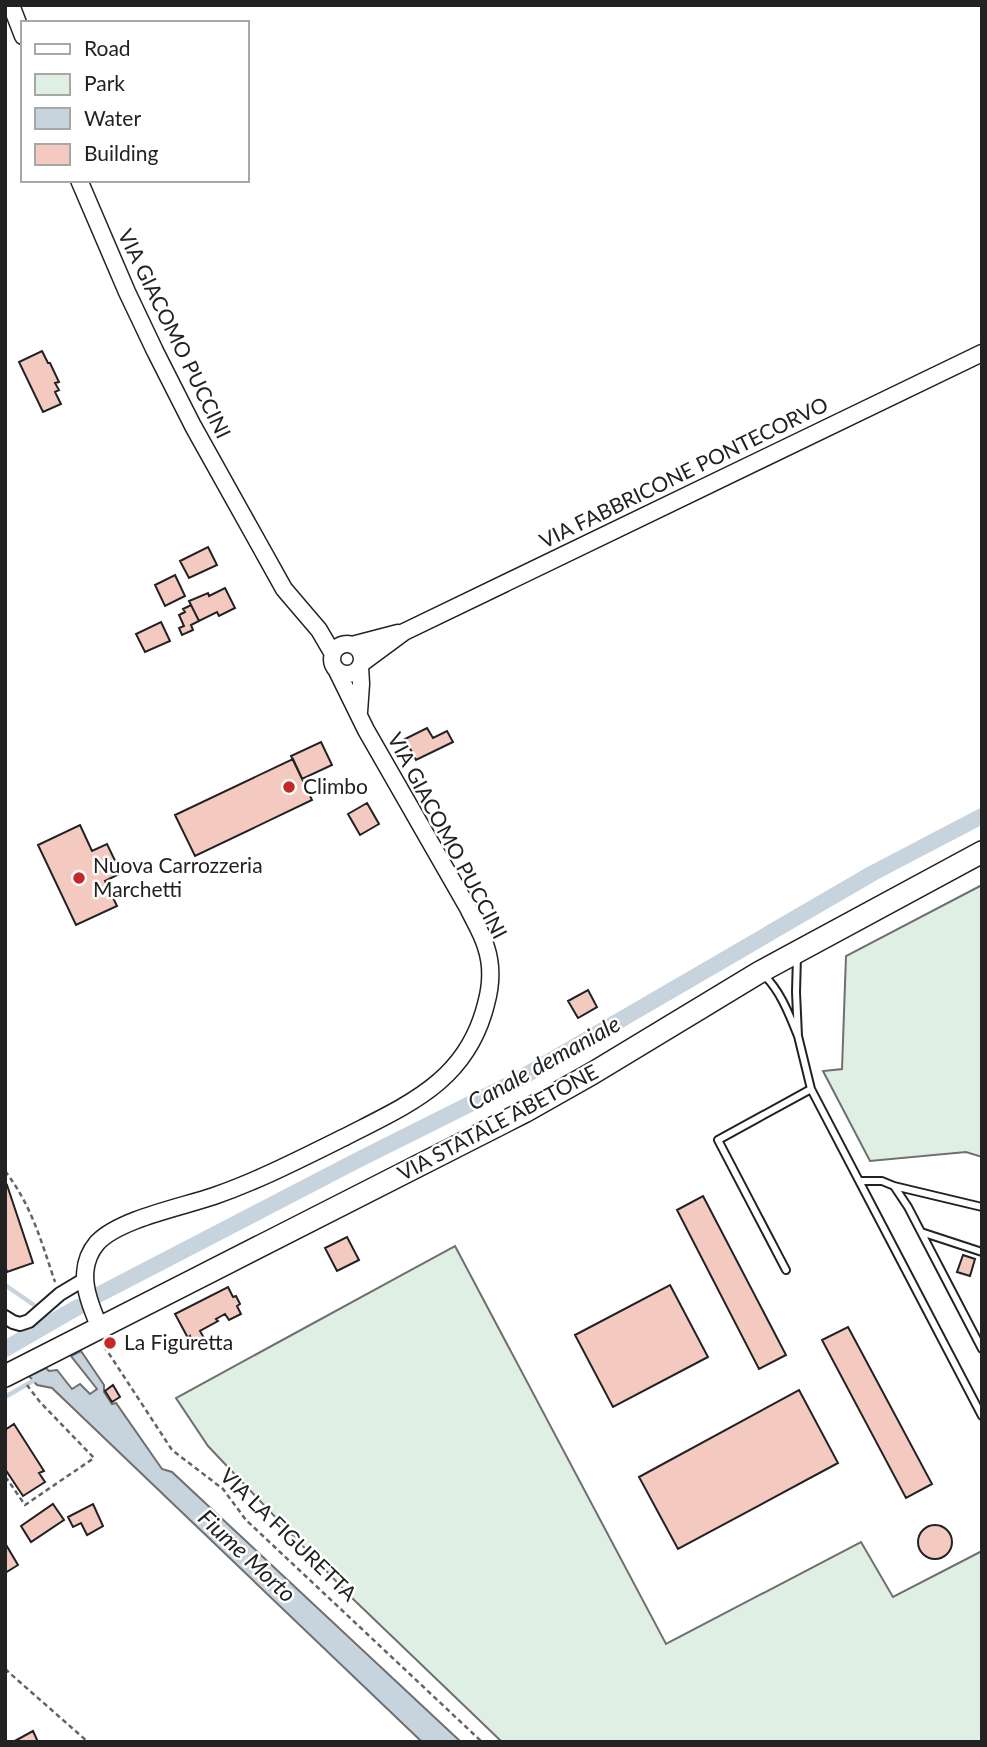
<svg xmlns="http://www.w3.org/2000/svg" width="987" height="1747" viewBox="0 0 987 1747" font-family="Lato,sans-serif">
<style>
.green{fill:#e0efe3;stroke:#6f6f6f;stroke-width:2}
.water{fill:#c7d3dd;stroke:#6f6f6f;stroke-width:2}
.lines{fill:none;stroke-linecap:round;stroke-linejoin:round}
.stream{stroke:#c7d3dd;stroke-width:4.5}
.canal{stroke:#c7d3dd;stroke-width:16}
.building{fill:#f3c9c0;stroke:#222;stroke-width:2}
.service-casing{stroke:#222;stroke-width:10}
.minor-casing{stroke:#222;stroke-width:16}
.tertiary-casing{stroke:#222;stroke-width:19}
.primary-casing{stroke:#222;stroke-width:24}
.path{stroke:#646464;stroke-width:2.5;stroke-dasharray:5 3.5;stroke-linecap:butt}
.service{stroke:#fff;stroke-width:6}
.minor{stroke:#fff;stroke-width:12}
.tertiary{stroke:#fff;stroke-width:16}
.primary{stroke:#fff;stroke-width:21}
.poi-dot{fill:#c62828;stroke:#fff;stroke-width:2.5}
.labels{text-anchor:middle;stroke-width:5;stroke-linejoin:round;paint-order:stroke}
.street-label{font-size:21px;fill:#222;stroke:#fff}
.poi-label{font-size:21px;fill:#222;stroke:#fff;text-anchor:start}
.water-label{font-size:23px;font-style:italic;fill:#222;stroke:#fff}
</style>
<rect width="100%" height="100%" fill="#fff"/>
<!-- green -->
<path class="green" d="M 982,885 L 982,1157 L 966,1152 L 870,1161 L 823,1071 L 842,1069 L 846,956 Z
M 455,1246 L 666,1644 L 861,1542 L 893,1597 L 982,1551 L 982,1742 L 502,1742 L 351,1597 L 208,1446 L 176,1398 Z"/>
<!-- water -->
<path class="water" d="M 81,1351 L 104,1385 L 104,1392 L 112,1404 L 116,1403 L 162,1469 L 172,1472 L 461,1742 L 422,1742 L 52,1388 L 37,1385 L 29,1376 L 46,1368 L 49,1371 L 57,1370 L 72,1389 L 80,1384 L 90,1394 L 97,1389 L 71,1356 Z"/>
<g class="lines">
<!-- stream -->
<path class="stream" d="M 5,1285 L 34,1305
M 5,1397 L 38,1378"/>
<!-- canal -->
<path class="canal" d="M 98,1295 L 356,1161 L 512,1083 L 873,873 L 982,816
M 5,1349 L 78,1307"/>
</g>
<!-- building -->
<path class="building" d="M 42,351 L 48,363 L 50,363 L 59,382 L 55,383 L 59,390 L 55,392 L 61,404 L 43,412 L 19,362 Z
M 208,547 L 217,565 L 189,578 L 180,561 Z
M 175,575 L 185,596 L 165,606 L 155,585 Z
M 225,588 L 235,608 L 219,616 L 217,612 L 199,621 L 189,601 L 208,593 L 209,596 Z
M 191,605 L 199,621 L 191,625 L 193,630 L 182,635 L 179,628 L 184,626 L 179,615 L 185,612 L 183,609 Z
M 161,622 L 170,641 L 145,652 L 136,634 Z
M 427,728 L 433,738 L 447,731 L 453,742 L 416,760 L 405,739 Z
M 321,742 L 332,765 L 302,779 L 291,756 Z
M 293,759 L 312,800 L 195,856 L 175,815 Z
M 367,803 L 379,824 L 360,835 L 348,814 Z
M 80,825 L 92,851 L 107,844 L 121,873 L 105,881 L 117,906 L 76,925 L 38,845 Z
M 588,990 L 597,1007 L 578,1018 L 568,1001 Z
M 7,1185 L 33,1263 L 7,1272 L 5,1266 L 5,1186 Z
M 703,1196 L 786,1355 L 759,1369 L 677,1210 Z
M 347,1237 L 359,1260 L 337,1271 L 325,1248 Z
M 963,1255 L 975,1259 L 970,1276 L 957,1272 Z
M 670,1285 L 708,1357 L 613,1407 L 575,1335 Z
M 228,1287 L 233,1297 L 236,1296 L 240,1304 L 237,1306 L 241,1314 L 229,1320 L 225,1314 L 216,1319 L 218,1321 L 200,1331 L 204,1338 L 194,1343 L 190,1336 L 188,1338 L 175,1314 Z
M 848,1327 L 932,1484 L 906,1498 L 822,1340 Z
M 113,1385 L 120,1397 L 112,1402 L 105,1391 Z
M 799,1390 L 838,1463 L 678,1549 L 639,1477 Z
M 14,1424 L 44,1471 L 39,1473 L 45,1482 L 23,1496 L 5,1469 L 5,1430 Z
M 53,1504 L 64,1520 L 31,1542 L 21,1526 Z
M 93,1504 L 103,1526 L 87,1535 L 81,1523 L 73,1527 L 68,1517 Z
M918 1542a17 17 0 1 1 34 0a17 17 0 1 1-34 0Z
M 5,1543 L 18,1565 L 5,1573 Z
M 33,1731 L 38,1742 L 13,1742 Z"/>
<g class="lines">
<!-- service casing -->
<g class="service-casing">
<path id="service" d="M 764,975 C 781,992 789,1014 798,1036 L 796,992 L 797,956
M 798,1036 L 811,1089 L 982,1416
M 860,1181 L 882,1181 L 894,1186 L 982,1207
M 894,1186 L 908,1207 L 982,1349
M 921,1232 L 982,1252
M 786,1270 L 718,1140 L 811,1089"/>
</g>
<!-- minor casing -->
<g class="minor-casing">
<path id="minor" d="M 5,1317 L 13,1322 L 20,1324 L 29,1321 L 60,1294 L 85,1279"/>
</g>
<!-- tertiary casing -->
<g class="tertiary-casing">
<path id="tertiary" d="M 11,5 L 23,36
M 79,180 L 127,292 L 155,351 L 193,426 L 284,589 L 319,630 L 333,654
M332 659a15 15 0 1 1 30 0a15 15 0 1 1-30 0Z
M 352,645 L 398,633
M 362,663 L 404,632 L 982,353
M 359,712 L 361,684 L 360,666
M 100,1328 C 88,1301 75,1269 97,1243 C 119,1219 182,1207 214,1196 C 260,1180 302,1158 345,1137 C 409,1104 467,1081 486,1004 C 491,986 492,965 486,947 C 482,933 474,921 468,908 L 366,730 L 337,671"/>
</g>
<!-- primary casing -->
<g class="primary-casing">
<path id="primary" d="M 5,1376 L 524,1112 L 593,1073 L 760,972 L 982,852"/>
</g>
<!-- path -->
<path class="path" d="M 5,1171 C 32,1206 41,1241 55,1282
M 104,1346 L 172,1450 L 223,1489 L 246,1520 L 482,1742
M 5,1481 L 7,1479 L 25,1505 L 94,1458 L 40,1402 L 27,1385
M 5,1669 L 88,1742"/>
<!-- service -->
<use href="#service" class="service"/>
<!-- minor -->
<use href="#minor" class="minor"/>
<!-- tertiary -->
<use href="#tertiary" class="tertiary"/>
<!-- primary -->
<use href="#primary" class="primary"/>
</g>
<!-- markers -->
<g class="poi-dot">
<circle cx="289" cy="787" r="7"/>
<circle cx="79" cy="878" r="7"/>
<circle cx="110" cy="1343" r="7"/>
</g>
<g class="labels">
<!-- street labels -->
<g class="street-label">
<text transform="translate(174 334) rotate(64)" y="7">VIA GIACOMO PUCCINI</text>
<text transform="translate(684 473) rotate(-26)" y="7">VIA FABBRICONE PONTECORVO</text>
<text transform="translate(447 836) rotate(62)" y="7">VIA GIACOMO PUCCINI</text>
<text transform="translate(498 1123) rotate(-28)" y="7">VIA STATALE ABETONE</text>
<text transform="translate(288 1535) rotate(44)" y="7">VIA LA FIGURETTA</text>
</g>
<!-- poi labels -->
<g class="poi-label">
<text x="303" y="794">Climbo</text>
<text x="93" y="873">Nuova Carrozzeria<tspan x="93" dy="24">Marchetti</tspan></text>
<text x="124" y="1350">La Figuretta</text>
</g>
<!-- water labels -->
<g class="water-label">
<text transform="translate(544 1063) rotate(-29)" y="8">Canale demaniale</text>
<text transform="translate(247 1556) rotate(43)" y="8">Fiume Morto</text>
</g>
</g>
<!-- border -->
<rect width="987" height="1747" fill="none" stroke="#222222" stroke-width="14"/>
<!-- legend -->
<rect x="21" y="21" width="228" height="161" fill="#ffffff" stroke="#a7a7a7" stroke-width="2"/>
<rect x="35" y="44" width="35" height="10" fill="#ffffff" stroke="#a7a7a7" stroke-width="2"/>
<text x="84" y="56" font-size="21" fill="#222222">Road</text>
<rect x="35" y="74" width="35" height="21" fill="#e0efe3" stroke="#a7a7a7" stroke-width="2"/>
<text x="84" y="91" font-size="21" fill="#222222">Park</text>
<rect x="35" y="108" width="35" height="21" fill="#c7d3dd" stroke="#a7a7a7" stroke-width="2"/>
<text x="84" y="126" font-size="21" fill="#222222">Water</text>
<rect x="35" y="144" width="35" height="21" fill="#f3c9c0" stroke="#a7a7a7" stroke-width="2"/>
<text x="84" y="161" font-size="21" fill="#222222">Building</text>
</svg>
